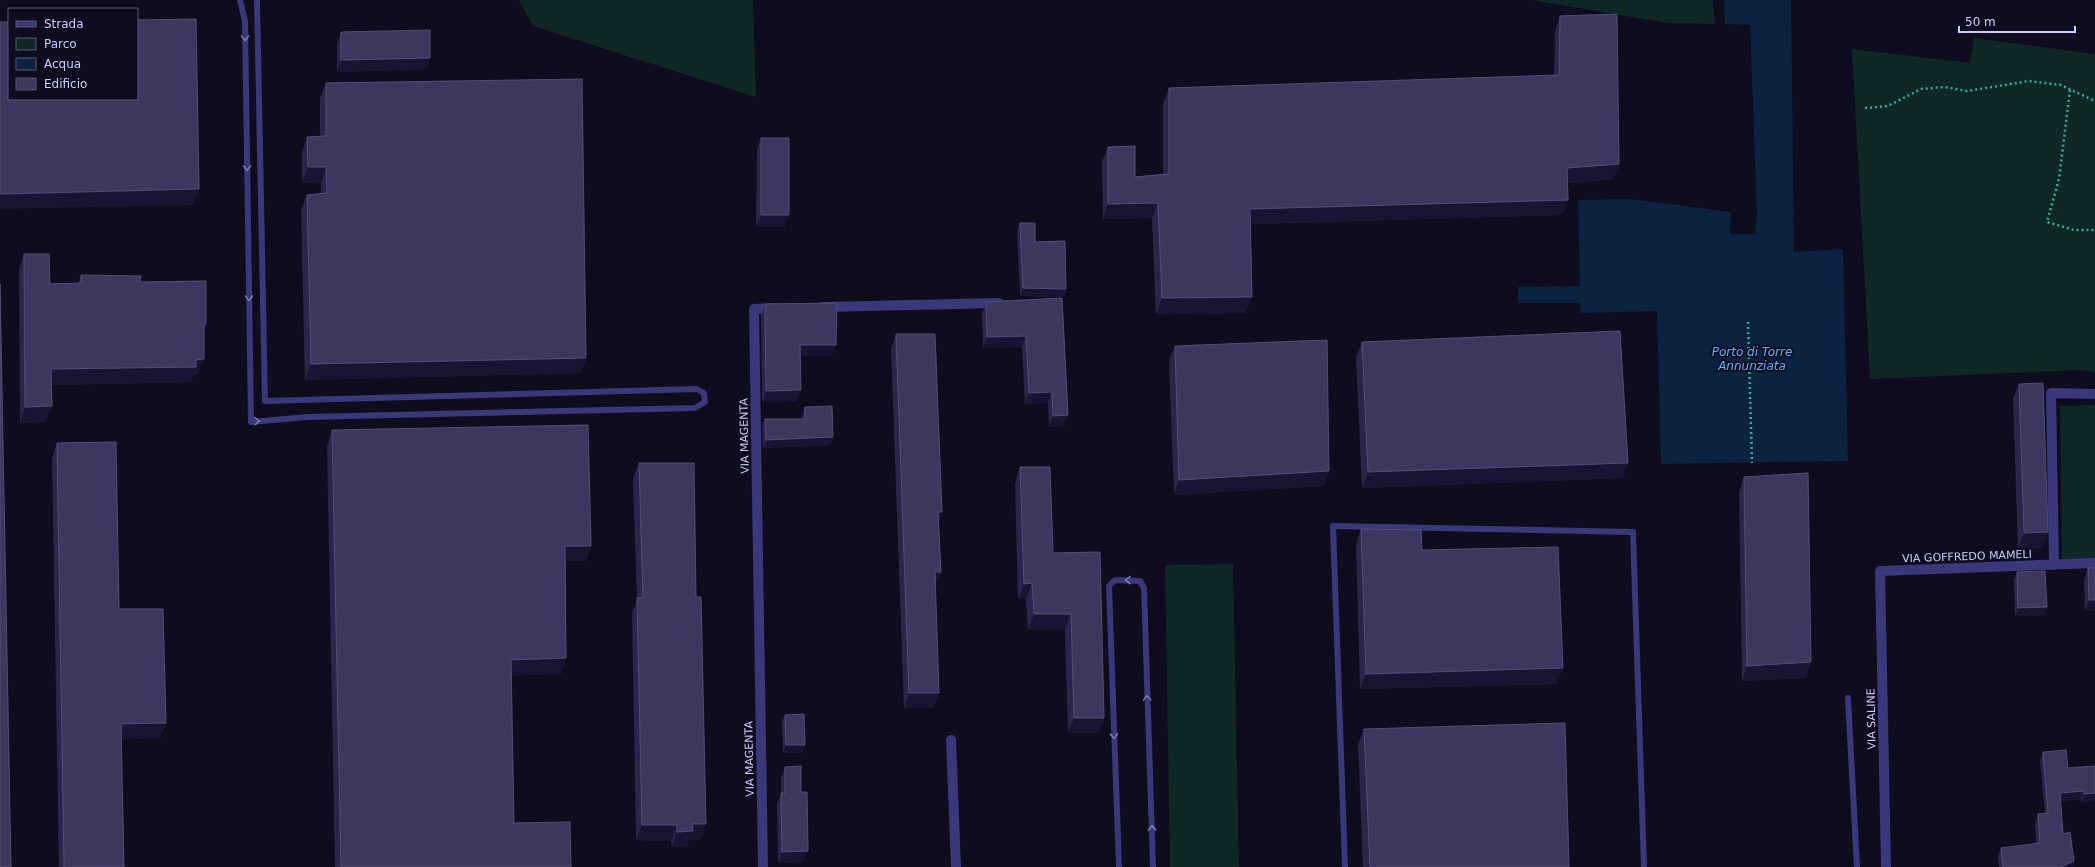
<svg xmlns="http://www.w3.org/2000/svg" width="2095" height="867" viewBox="0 0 2095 867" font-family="'DejaVu Sans',sans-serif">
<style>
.green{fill:#0f2726}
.water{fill:#0c2241}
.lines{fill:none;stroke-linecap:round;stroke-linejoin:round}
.path{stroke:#2faca2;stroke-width:2.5;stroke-dasharray:2 3;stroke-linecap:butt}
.service{stroke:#39387b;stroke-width:6}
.minor{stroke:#39387b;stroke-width:10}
.wall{fill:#2b254b}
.shaded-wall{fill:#191431}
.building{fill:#3d375f;stroke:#544e78}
.oneway{stroke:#7c79b6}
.labels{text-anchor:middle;stroke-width:3.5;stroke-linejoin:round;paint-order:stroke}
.street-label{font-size:11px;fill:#cec9fe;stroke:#0f0c1d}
.water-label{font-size:12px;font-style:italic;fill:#5ab4fc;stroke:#0f0c1d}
</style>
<rect width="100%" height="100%" fill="#0f0c1d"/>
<!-- green -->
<path class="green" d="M 519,0 L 753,0 L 756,97 L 533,26 Z
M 1531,0 L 1713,0 L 1715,24 L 1668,23 Z
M 1974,38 L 2095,54 L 2095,372 L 2080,370 L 1870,379 L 1852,49 L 1970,63 Z
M 2095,405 L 2095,560 L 2062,560 L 2060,406 Z
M 1233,564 L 1239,867 L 1170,867 L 1165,565 Z"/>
<!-- water -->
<path class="water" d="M 1724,0 L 1791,0 L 1794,252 L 1843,249 L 1848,461 L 1661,464 L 1657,311 L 1581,313 L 1580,303 L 1518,303 L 1518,287 L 1580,286 L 1578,200 L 1630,199 L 1731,212 L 1730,234 L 1755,234 L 1757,215 L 1750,25 L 1725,24 Z"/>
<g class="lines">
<!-- path -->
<path class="path" d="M 2070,90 L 2059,179 L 2047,222 L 2074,230 L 2095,230
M 1865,108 L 1888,106 L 1921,89 L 1945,87 L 1967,91 L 2029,81 L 2061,85 L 2095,101
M 1748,322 L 1752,463"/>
<!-- service -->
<path class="service" d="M 240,0 L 245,21 L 251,422 L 307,417 L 695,408 L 705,402 L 704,393 L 697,389 L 265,401 L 257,0
M 1848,698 L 1857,867
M 1119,867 L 1109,586 L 1115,580 L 1140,581 L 1144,588 L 1153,867
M 1345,867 L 1333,526 L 1633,532 L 1644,867"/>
<!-- minor -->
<path class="minor" d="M 823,307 L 999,303
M 2054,565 L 2051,393 L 2095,394
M 951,740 L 956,867
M 763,867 L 754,309 L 775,308
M 1886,867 L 1880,571 L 2095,563"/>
</g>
<!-- wall -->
<path class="wall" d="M 1560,16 L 1614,179 L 1567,183 L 1568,200 L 1562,215 L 1250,224 L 1246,313 L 1156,314 L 1152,218 L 1103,219 L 1102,162 L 1108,147 L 1135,177 L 1163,174 L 1163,104 L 1169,88 L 1554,76 L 1555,31 Z
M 341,32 L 430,58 L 426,69 L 337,72 L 337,44 Z
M 326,83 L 586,358 L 581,373 L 305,380 L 301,210 L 307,195 L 321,194 L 321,182 L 302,183 L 302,152 L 307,137 L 320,136 L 320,98 Z
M 761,138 L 789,215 L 784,227 L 756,227 L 757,149 Z
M 1020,223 L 1035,242 L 1066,289 L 1064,297 L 1020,296 L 1017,231 Z
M 24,254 L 50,284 L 78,283 L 81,275 L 140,282 L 206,324 L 204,329 L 198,374 L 193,375 L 191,382 L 51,385 L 46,422 L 20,423 L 19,270 Z
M 1062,298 L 1068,415 L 1064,426 L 1049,427 L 1048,403 L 1025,404 L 1022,347 L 983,348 L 982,313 L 986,302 Z
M 765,304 L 832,356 L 800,356 L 797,401 L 762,402 L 761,315 Z
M 896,334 L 942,512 L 938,523 L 941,572 L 935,587 L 934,708 L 904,708 L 891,349 Z
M 1362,342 L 1623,478 L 1362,488 L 1356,357 Z
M 1175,346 L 1329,471 L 1324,486 L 1174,495 L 1169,361 Z
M 2019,384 L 2048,532 L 2042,548 L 2018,549 L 2013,399 Z
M 805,407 L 833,437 L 830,445 L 763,448 L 762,426 L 765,419 L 802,419 L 802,415 Z
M 332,430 L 591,546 L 586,561 L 566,561 L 566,658 L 561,674 L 511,675 L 514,823 L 571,867 L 335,867 L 327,446 Z
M 57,443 L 119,609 L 166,723 L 160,738 L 121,739 L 124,867 L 59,867 L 52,458 Z
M 639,463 L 696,597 L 700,840 L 689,839 L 687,846 L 672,847 L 671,841 L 636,840 L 632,613 L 637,600 L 633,478 Z
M 1020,467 L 1053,553 L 1104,718 L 1099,733 L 1068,733 L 1065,629 L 1028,630 L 1026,599 L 1018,599 L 1015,483 Z
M 1744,477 L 1806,678 L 1742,681 L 1739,492 Z
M 1361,529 L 1422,550 L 1557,684 L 1360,689 L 1356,544 Z
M 2088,568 L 2095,568 L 2095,611 L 2085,611 L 2084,580 Z
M 2017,572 L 2047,607 L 2044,615 L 2015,616 L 2014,580 Z
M 785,715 L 805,745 L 802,753 L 783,753 L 782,722 Z
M 1364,729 L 1569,867 L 1363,867 L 1358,744 Z
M 2043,752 L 2068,768 L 2095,766 L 2095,801 L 2082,802 L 2081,799 L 2060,801 L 2063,834 L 2074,861 L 2072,867 L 1999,867 L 1998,856 L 2001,848 L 2036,844 L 2035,822 L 2038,814 L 2045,814 L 2040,760 Z
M 785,767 L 801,792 L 804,862 L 778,863 L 777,803 L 781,794 L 781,778 Z"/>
<!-- shaded-wall -->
<path class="shaded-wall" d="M 430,58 L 426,69 L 337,72 L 341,60 Z
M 1619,164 L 1614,179 L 1561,183 L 1567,168 Z
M 308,167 L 326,167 L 321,182 L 302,183 Z
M 199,189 L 193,205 L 0,209 L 0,194 Z
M 1568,200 L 1562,215 L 1244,224 L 1250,209 Z
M 1158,203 L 1152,218 L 1103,219 L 1108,204 Z
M 761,215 L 789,215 L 784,227 L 756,227 Z
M 1023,288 L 1066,289 L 1064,297 L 1020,296 Z
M 1252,297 L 1246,313 L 1156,314 L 1162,298 Z
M 1026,336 L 1022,347 L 983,348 L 987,337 Z
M 800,345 L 836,345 L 832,356 L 796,356 Z
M 586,358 L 581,373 L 305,380 L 311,364 Z
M 204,359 L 198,374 L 193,375 L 191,382 L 46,385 L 51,369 Z
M 801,390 L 797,401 L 762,402 L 766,391 Z
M 1052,392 L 1048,403 L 1025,404 L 1029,393 Z
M 52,406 L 46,422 L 20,423 L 25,407 Z
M 1068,415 L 1064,426 L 1049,427 L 1053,416 Z
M 833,437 L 830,445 L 763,448 L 766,440 Z
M 1628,463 L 1623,478 L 1362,488 L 1368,472 Z
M 1329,471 L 1324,486 L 1174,495 L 1179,480 Z
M 938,512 L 942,512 L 936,528 Z
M 2048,532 L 2042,548 L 2018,549 L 2024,533 Z
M 565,546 L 591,546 L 586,561 L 560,561 Z
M 935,572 L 941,572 L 935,587 Z
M 1032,583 L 1026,599 L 1018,599 L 1024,584 Z
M 2089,600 L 2095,600 L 2095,611 L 2085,611 Z
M 2047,607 L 2044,615 L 2015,616 L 2018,608 Z
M 1034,614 L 1071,614 L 1065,629 L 1028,630 Z
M 566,658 L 561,674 L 505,676 L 511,660 Z
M 1811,662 L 1806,678 L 1742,681 L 1747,666 Z
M 1563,668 L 1557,684 L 1360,689 L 1366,674 Z
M 909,693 L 939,693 L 934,708 L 904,708 Z
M 1074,718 L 1104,718 L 1099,733 L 1068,733 Z
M 166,723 L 160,738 L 115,740 L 121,724 Z
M 786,745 L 805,745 L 802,753 L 783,753 Z
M 2084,791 L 2081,799 L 2057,801 L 2060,793 Z
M 2095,793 L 2095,801 L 2082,802 L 2084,794 Z
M 692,824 L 706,824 L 700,840 L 689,839 L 687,846 L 672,847 L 677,832 Z
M 642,825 L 677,825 L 671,841 L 636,840 Z
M 808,851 L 804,862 L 778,863 L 782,852 Z
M 2074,861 L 2072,867 L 2061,867 Z"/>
<!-- building -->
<path class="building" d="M 1617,14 L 1619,164 L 1567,168 L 1568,200 L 1250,209 L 1252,297 L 1162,298 L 1158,203 L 1108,204 L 1108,147 L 1135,146 L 1135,177 L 1169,174 L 1169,88 L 1559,75 L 1560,16 Z
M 196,19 L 199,189 L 0,194 L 0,22 L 9,22 L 9,99 L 137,99 L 137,20 Z
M 430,30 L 430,58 L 341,60 L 341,32 Z
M 582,79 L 586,358 L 311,364 L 307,195 L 327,193 L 326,167 L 308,167 L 307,137 L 326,136 L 326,83 Z
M 761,138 L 789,138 L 789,215 L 761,215 Z
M 1020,223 L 1035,223 L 1035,242 L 1065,241 L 1066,289 L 1023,288 Z
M 24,254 L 49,254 L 50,284 L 81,283 L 81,275 L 141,276 L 140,282 L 206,281 L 206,324 L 204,325 L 204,359 L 196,360 L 196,367 L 51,369 L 52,406 L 25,407 Z
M 0,284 L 11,867 L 0,867 Z
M 1062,298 L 1068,415 L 1053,416 L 1052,392 L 1029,393 L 1026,336 L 987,337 L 986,302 Z
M 837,303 L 836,345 L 800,345 L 801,390 L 766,391 L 765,304 Z
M 1620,331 L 1628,463 L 1368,472 L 1362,342 Z
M 896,334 L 935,334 L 942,512 L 938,512 L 941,572 L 935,572 L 939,693 L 909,693 Z
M 1327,340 L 1329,471 L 1179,480 L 1175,346 Z
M 2043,383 L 2048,532 L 2024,533 L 2019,384 Z
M 832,406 L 833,437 L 766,440 L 765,419 L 805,419 L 805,407 Z
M 588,425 L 591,546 L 565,546 L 566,658 L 511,660 L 514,823 L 570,822 L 571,867 L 341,867 L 332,430 Z
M 116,442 L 119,609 L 163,609 L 166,723 L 121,724 L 124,867 L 64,867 L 57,443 Z
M 639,463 L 694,463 L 696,597 L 701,597 L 706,824 L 692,824 L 693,831 L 677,832 L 677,825 L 642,825 L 637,598 L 643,598 Z
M 1020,467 L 1050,467 L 1053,553 L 1100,552 L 1104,718 L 1074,718 L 1071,614 L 1034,614 L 1032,583 L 1024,584 Z
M 1808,473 L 1811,662 L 1747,666 L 1744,477 Z
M 1361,529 L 1421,530 L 1422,550 L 1558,547 L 1563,668 L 1366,674 Z
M 2088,568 L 2095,568 L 2095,600 L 2089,600 Z
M 2045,571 L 2047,607 L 2018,608 L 2017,572 Z
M 804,714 L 805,745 L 786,745 L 785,715 Z
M 1565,723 L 1569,867 L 1370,867 L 1364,729 Z
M 2066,750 L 2068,768 L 2095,766 L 2095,793 L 2084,794 L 2084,791 L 2060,793 L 2063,834 L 2070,832 L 2074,861 L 2061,867 L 2003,867 L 2001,848 L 2040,843 L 2038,814 L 2048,813 L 2043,752 Z
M 801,766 L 801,792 L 807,792 L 808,851 L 782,852 L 781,793 L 785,793 L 785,767 Z"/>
<!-- one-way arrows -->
<defs><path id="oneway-chevron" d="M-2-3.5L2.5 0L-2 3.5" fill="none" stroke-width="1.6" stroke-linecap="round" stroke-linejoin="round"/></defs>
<g class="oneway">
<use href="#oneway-chevron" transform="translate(245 38) rotate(89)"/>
<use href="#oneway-chevron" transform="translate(247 168) rotate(89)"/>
<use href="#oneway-chevron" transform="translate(249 298) rotate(89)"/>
<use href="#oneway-chevron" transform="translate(257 421) rotate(-4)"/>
<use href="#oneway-chevron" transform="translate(1128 580) rotate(-179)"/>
<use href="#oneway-chevron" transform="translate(1147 698) rotate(-92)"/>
<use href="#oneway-chevron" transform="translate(1114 736) rotate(88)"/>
<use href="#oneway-chevron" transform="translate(1152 828) rotate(-92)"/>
</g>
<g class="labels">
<!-- street labels -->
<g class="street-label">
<text transform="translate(744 436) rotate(-91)" y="4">VIA MAGENTA</text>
<text transform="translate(1967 556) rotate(-2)" y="4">VIA GOFFREDO MAMELI</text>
<text transform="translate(1871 719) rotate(-91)" y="4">VIA SALINE</text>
<text transform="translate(749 759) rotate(-91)" y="4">VIA MAGENTA</text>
</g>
<!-- water labels -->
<g class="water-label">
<text x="1752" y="356">Porto di Torre<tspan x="1752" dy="14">Annunziata</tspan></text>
</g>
</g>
<!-- legend -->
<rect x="8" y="8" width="130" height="92" fill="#0f0c1d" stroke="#5b5877"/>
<rect x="16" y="21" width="20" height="6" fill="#39387b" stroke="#5b5877"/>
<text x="44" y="28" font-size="12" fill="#cec9fe">Strada</text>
<rect x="16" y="38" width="20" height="12" fill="#0f2726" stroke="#5b5877"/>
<text x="44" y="48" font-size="12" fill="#cec9fe">Parco</text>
<rect x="16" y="58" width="20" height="12" fill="#0c2241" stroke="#5b5877"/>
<text x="44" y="68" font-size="12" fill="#cec9fe">Acqua</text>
<rect x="16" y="78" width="20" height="12" fill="#3d375f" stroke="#5b5877"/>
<text x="44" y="88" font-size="12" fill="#cec9fe">Edificio</text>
<!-- scale -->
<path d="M1959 26v6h116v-6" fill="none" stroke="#cec9fe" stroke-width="2"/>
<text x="1965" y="26" font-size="12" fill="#cec9fe" stroke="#0f0c1d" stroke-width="3" paint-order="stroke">50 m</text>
</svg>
